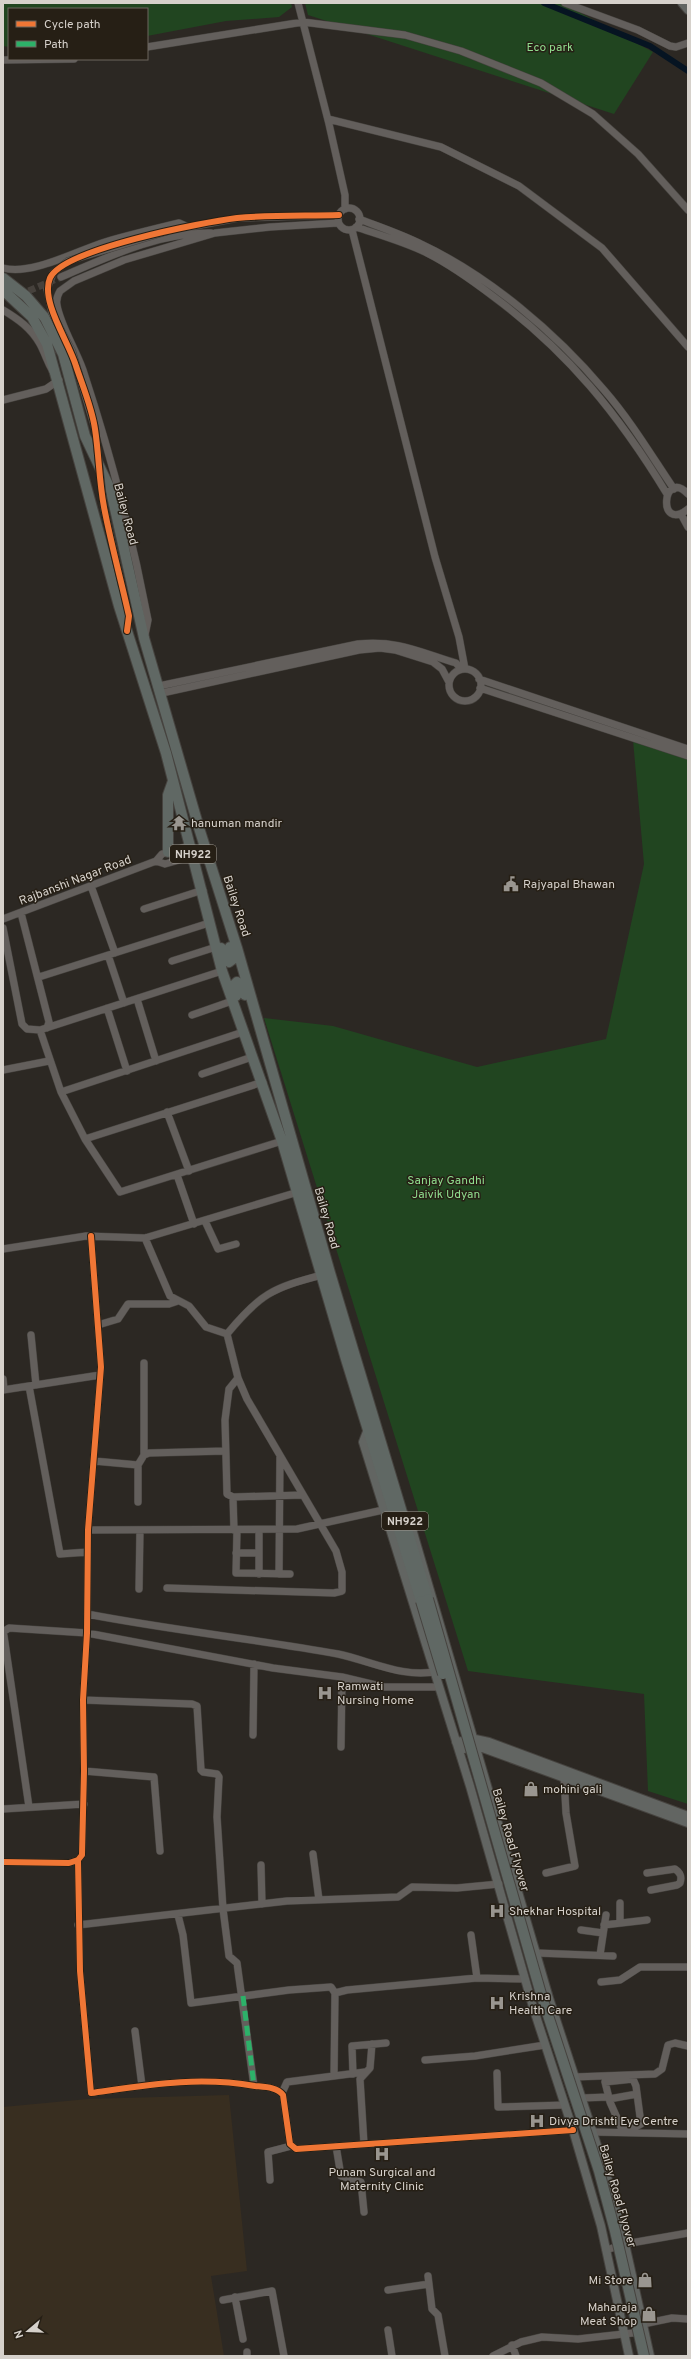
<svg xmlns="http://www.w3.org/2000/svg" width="691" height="2359" viewBox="0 0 691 2359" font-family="Overpass,sans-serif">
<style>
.built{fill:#382e20}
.green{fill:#214520}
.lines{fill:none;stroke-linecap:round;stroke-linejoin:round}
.canal{stroke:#061422;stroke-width:6}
.minor-tunnel{stroke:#46413c;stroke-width:7;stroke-dasharray:7 3.5;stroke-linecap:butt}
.minor-casing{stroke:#46433f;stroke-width:8}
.major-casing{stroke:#46433f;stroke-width:10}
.highway-casing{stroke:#46433f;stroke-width:12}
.minor{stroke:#635f5c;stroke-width:7}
.major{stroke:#626562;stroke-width:8}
.highway{stroke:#606864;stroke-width:10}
.minor-bridge-casing{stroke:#46433f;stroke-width:8;stroke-linecap:butt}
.highway-bridge-casing{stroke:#46433f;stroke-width:12;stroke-linecap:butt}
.minor-bridge{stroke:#635f5c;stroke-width:7}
.highway-bridge{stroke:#606864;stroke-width:10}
.quiet{stroke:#2db169;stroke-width:5;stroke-dasharray:10 5;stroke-linecap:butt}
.cycleway-casing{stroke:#261f15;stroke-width:8}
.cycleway{stroke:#f07635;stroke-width:6}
.labels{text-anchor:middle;stroke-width:3;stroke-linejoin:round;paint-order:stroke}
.shield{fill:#261f15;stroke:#a19c94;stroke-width:1}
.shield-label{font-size:11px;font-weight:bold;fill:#d6d1cb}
.park-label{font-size:12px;fill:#8fdc8d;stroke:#261f15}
.street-label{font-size:12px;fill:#d6d1cb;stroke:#261f15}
.poi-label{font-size:12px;fill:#d6d1cb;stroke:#261f15;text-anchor:start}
</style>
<rect width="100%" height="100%" fill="#2c2823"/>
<!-- built -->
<path class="built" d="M 229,2095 L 247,2271 L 211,2276 L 224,2356 L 3,2356 L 3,2107 L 88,2099 Z"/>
<!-- green -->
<path class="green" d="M 3,3 L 291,3 L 292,7 L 279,17 L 226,21 L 147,36 L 147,9 L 9,9 L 9,47 L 3,46 Z
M 305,3 L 562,3 L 653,52 L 614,114 L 308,15 Z
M 633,740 L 688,758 L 688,1804 L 648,1791 L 644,1694 L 468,1671 L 264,1018 L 333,1026 L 477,1067 L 606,1039 L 644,864 Z"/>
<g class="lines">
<!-- canal -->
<path class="canal" d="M 544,3 L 650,46 L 688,71"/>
<!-- minor-tunnel -->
<path class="minor-tunnel" d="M 19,295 L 61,277"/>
<!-- minor casing -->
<g class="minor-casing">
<path id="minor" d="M 298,3 L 329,124 L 345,195 L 345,209
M 565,3 L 638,30 L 670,46 L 676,47 L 688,43
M 147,47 L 303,22 L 405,35 L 461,51 L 541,83 L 593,114 L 638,154 L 688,210
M 3,60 L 74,59
M 328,119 L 441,147 L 519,186 L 602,248 L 688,347
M338 219a11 11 0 1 1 22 0a11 11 0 1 1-22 0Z
M 359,219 C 380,227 401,234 421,244 C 489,276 556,333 604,390 C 631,421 651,455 674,489
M 356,227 C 380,235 405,242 427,253 C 451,265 473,281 494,297 C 568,352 619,415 667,494
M 352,230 L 435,557 L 459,637 L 465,669
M 168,231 L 238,218 L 339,215
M 3,268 C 31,276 76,251 105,242 C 129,235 154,229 179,223 L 188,227
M 61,277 C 108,257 159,232 211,233
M 3,310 C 18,319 31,328 40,344 C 47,357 49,369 59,380 L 46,389 L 3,400
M 688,494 C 662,467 657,534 688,509
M 681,514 L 688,527
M 122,586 L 129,616 L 127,629
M 145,635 L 148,620 C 132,536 110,452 83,370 C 76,350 60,324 57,305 C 56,300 57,296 60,291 L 74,281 L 124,260 L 215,233 L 270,227 L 338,223
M449 685a16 16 0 1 1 32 0a16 16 0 1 1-32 0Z
M 479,679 L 688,749
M 159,686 L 358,644 C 398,640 419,652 456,663 L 461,669
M 480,688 L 688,756
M 162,693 L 359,650 L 380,648 L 395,650 L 433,662 L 442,669 L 449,682
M 156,861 L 165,864 L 193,856
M 91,886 L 115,953
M 144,909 L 203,890
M 21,913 L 49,1022 L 47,1028
M 3,919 L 156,861 L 162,854 L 191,845
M 3,928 L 22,1024 L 27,1029 L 40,1030 L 222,971
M 108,955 L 124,1003
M 172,961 L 216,947
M 39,977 L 209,923
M 137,999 L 156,1061
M 107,1008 L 127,1071
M 192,1015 L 232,1001
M 40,1030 L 61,1092 L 85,1139 L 120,1192 L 282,1141
M 3,1070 L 49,1061
M 202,1074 L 252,1057
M 61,1092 L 243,1032
M 167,1112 L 189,1171
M 85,1139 L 263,1082
M 177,1175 L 194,1224
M 205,1221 L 218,1249 L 236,1244
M 145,1238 L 170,1296 L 189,1306 L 206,1327 L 227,1334
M 3,1249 L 86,1236 L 145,1238 L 298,1192
M 98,1325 L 118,1319 L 128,1304 L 169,1304 L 178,1301
M 31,1335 L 36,1385
M 238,1378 L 229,1389 L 225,1420 L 227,1494 L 233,1497 L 302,1495
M 3,1379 L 4,1389
M 29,1386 L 60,1554 L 88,1552
M 3,1390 L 100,1375
M 144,1455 L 144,1363
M 94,1461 L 138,1465 L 138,1502
M 138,1465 L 144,1455 L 149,1453 L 225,1451
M 233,1497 L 234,1530
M 88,1530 L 297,1529 L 383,1510
M 237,1530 L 236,1573 L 290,1574
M 259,1530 L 259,1574
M 236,1553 L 259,1553
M 279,1574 L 280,1457
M 167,1588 L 334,1593 L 342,1591 L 342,1572 L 336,1551 L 247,1399 L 238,1378 L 227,1334 C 260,1294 272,1288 322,1275
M 139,1589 L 140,1530
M 87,1614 C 170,1630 255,1639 338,1654 C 371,1661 404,1679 439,1671
M 83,1700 L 192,1704 L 197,1706 L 201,1770 L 203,1772 L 217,1774 L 219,1777 L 217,1817 L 223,1909 L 229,1956 L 237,1963 L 254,2086
M 253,1735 L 254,1664
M 341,1747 L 342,1677
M 84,1771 L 154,1777 L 160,1851
M 29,1807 L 4,1636 L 3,1632 L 9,1628 L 87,1633 L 273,1668 L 342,1677 L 384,1687 L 439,1687
M 3,1809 L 84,1804
M 313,1854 L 319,1900
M 78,1860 L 80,1971 L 91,2093 C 148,2085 197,2076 255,2086 C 265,2087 277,2087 283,2095 L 290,2144 L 296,2149 L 573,2130
M 3,1862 L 69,1863 L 78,1860 L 82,1855 L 84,1771 L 83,1700 L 87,1633 L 88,1530 L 101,1367 L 91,1236
M 261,1865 L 262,1904
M 546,1873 L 575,1866 L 566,1813 L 564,1778
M 647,1873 L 675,1869 C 681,1873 682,1877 680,1883 L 677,1885 L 651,1890
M 620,1903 L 620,1923
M 178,1915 L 183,1935 L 191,2003 L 289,1990 L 331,1987 L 335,1993
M 78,1925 L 287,1901 L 398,1897 L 412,1887 L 457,1888 L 499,1884
M 604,1925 L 647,1920
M 581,1930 L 603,1933
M 471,1935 L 477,1978
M 537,1953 L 613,1956
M 600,1955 L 606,1915
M 601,1982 L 620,1980 L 640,1967 L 688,1967
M 135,2031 L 142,2086
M 425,2060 L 475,2056 L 545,2045
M 497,2073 L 498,2107 L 565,2105
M 353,2074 L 352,2046 L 386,2043
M 334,2076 L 335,1993 L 347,1990 L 477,1978 L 525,1979
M 574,2077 L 655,2074 L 662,2069 L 668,2045 L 675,2043 L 688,2046
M 633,2079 L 636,2086 L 641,2124 L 634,2128 L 621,2127 L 610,2102 L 605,2082 Z
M 282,2093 L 287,2082 L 365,2072
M 582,2098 L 608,2097
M 609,2099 L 637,2094
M 593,2132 L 688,2134
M 364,2144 L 360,2079 L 370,2068 L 372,2044
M 336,2146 L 341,2176 L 361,2182 L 364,2212
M 270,2180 L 268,2152 L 291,2146
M 606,2250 L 625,2244 L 688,2233
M 428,2276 L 432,2309 L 438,2315 L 445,2356
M 388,2290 L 429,2284
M 235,2297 L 243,2339
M 223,2300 L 272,2291 L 284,2356
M 643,2324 L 672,2318 L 688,2319
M 388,2330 L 392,2356
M 512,2345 L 516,2356
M 247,2352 L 247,2356
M 493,2356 L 521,2342 L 542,2337 L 578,2339 L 642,2332"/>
</g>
<!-- major casing -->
<g class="major-casing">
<path id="major" d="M 682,3 L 688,10
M 368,1429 L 363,1442 L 470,1786 L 533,2007 L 573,2130 L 601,2226 L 629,2356
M 410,1522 L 549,1998 L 606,2173 L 625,2244 L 650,2356
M 456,1742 L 475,1739 L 489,1742 L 688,1816
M 459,1750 L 477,1746 L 688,1823"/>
</g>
<!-- highway casing -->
<g class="highway-casing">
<path id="highway" d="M 3,278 L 26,296 L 45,318 L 63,354 L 85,436 L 111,491 L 144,638 L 199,828 L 237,948 L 330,1273 L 428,1599
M 3,290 L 32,317 L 47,344 L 119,606 L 166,753 L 222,971 L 282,1141 L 346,1359 L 421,1601
M 168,852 L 168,795 L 173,781
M 221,948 L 226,959 L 229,962 L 233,959 L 230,947
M 236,996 L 233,986 L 237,982 L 245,995"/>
</g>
<!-- minor -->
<use href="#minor" class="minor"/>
<!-- major -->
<use href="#major" class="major"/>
<!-- highway -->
<use href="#highway" class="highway"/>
<!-- minor-bridge casing -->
<g class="minor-bridge-casing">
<path id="minor-bridge" d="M 122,586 L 104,508 L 95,428 L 72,351 L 52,313 L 47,289 L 53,273 L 68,261 L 168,231"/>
</g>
<!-- highway-bridge casing -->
<g class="highway-bridge-casing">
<path id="highway-bridge" d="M 428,1599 L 541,1994 L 599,2171 L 615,2231 L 644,2356
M 421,1601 L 443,1674"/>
</g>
<!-- minor-bridge -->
<use href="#minor-bridge" class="minor-bridge"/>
<!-- highway-bridge -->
<use href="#highway-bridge" class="highway-bridge"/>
<!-- quiet -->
<path class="quiet" d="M 243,1996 L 254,2086"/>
<!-- cycleway casing -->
<g class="cycleway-casing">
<path id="cycleway" d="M 127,631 L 129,616 C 121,580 111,544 104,507 C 99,481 99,455 95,429 C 92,408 83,387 76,366 C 69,342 40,301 50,278 C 63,249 204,222 237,218 C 271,215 305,216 339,215
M 78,1860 L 80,1971 L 91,2093 C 148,2085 197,2076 255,2086 C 265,2087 277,2087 283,2095 L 290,2144 L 296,2149 L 573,2130
M 3,1862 L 69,1863 L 78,1860 L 82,1855 L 84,1771 L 83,1700 L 87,1633 L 88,1530 L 101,1367 L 91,1236"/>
</g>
<!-- cycleway -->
<use href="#cycleway" class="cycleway"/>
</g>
<!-- icons -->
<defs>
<g id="temple-bare" transform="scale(1.2)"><path d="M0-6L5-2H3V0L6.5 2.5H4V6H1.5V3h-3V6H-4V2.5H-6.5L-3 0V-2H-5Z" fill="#9a9690" stroke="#261f15" stroke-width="2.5" paint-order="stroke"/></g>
<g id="civic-bare" transform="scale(1.2)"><path d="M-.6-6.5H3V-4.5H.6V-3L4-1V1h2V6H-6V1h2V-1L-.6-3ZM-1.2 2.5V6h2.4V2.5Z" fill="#9a9690" stroke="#261f15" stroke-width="2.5" paint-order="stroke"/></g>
<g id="hospital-bare" transform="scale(1.2)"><path d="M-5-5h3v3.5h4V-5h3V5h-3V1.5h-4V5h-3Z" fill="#9a9690" stroke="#261f15" stroke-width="2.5" paint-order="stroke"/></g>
<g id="shop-bare" transform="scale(1.2)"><path d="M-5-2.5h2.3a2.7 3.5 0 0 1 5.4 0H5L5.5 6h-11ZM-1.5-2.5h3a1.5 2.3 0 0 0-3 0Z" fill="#9a9690" stroke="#261f15" stroke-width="2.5" paint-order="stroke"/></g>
</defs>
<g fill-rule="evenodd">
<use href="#temple-bare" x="179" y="823"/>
<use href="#civic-bare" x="511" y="884"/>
<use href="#hospital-bare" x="325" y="1693"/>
<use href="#shop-bare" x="531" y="1789"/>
<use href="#hospital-bare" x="497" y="1911"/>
<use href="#hospital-bare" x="497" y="2003"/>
<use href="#hospital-bare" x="537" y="2121"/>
<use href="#hospital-bare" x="382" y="2154"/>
<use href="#shop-bare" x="645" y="2280"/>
<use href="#shop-bare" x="649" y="2314"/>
</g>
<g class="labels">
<!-- shield labels -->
<g class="shield">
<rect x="170" y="845" width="46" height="18" rx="3"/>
<rect x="382" y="1512" width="46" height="18" rx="3"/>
</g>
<g class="shield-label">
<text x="193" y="858">NH922</text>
<text x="405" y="1525">NH922</text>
</g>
<!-- park labels -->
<g class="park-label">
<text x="550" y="51">Eco park</text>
<text x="446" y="1184">Sanjay Gandhi<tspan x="446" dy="14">Jaivik Udyan</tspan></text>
</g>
<!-- street labels -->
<g class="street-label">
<text transform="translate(126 514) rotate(75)" y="4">Bailey Road</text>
<text transform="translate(75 880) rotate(-21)" y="4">Rajbanshi Nagar Road</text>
<text transform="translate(237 906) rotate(72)" y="4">Bailey Road</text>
<text transform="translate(327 1218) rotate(74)" y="4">Bailey Road</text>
<text transform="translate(511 1840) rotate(74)" y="4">Bailey Road Flyover</text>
<text transform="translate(618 2196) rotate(74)" y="4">Bailey Road Flyover</text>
</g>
<!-- poi labels -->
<g class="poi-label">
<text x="191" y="827">hanuman mandir</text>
<text x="523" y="888">Rajyapal Bhawan</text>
<text x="337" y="1690">Ramwati<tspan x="337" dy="14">Nursing Home</tspan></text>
<text x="543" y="1793">mohini gali</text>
<text x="509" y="1915">Shekhar Hospital</text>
<text x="509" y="2000">Krishna<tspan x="509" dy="14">Health Care</tspan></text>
<text x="549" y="2125">Divya Drishti Eye Centre</text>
<text x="382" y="2176" text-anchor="middle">Punam Surgical and<tspan x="382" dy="14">Maternity Clinic</tspan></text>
<text x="633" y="2284" text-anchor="end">Mi Store</text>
<text x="637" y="2311" text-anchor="end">Maharaja<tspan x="637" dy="14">Meat Shop</tspan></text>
</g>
</g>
<!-- border -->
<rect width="691" height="2359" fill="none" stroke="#d6d1cb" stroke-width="8"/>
<!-- legend -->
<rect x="8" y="8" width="140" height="52" fill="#261f15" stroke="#6c665e"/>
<rect x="16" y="21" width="20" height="6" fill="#f07635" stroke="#6c665e"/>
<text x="44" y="28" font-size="12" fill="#d6d1cb">Cycle path</text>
<rect x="16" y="41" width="20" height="6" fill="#2db169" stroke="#6c665e"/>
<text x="44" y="48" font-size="12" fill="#d6d1cb">Path</text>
<!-- north arrow -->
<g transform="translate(28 2331) rotate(251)" stroke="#261f15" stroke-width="3" paint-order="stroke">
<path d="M0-3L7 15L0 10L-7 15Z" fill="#d6d1cb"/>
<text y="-6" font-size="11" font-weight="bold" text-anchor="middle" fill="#d6d1cb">N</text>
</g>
</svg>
